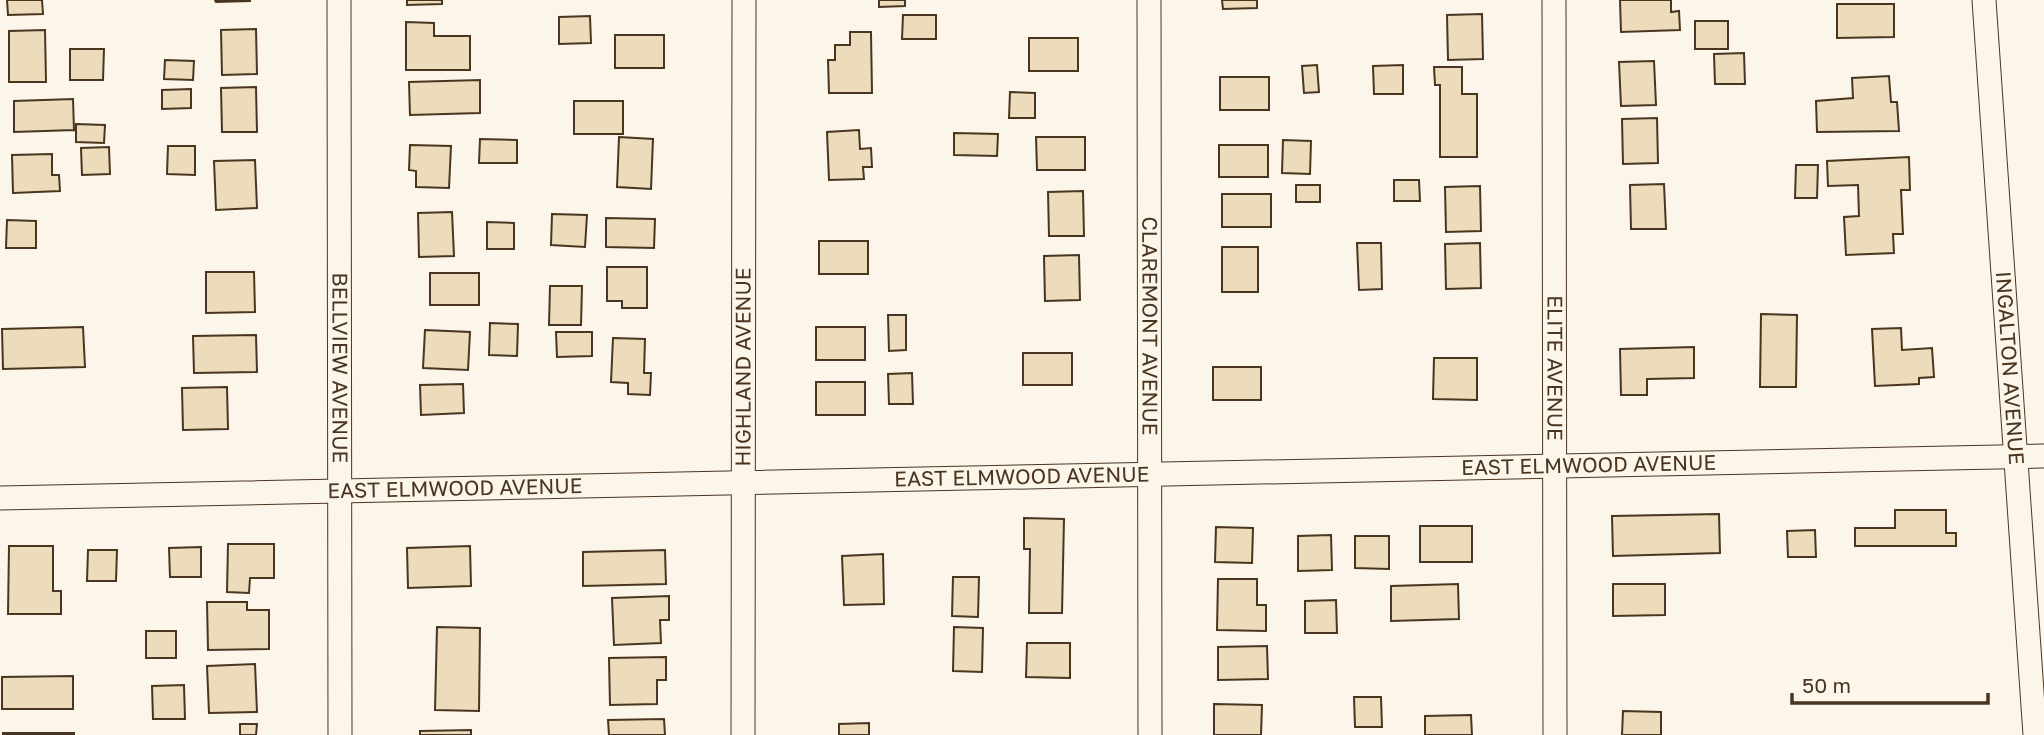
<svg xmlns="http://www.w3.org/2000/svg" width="2044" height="735" viewBox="0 0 2044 735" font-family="'Golos Text',sans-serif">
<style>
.building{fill:#ecdcbc;stroke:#4a3520;stroke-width:2}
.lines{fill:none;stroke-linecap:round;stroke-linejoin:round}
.street-casing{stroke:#4a3520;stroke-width:25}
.street{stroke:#fbf6e9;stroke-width:23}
.labels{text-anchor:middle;stroke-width:5;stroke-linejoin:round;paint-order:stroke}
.street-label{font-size:21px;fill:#4a3520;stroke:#fbf6e9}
</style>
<rect width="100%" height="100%" fill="#fbf6e9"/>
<!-- building -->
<path class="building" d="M 7,0 L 42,0 L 43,14 L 8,15 Z
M 215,0 L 250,0 L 250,1 L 216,2 Z
M 407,0 L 442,0 L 442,4 L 407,5 Z
M 879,0 L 905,0 L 905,6 L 879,7 Z
M 1222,0 L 1257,0 L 1257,8 L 1223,9 Z
M 1620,0 L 1671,0 L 1671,12 L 1679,11 L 1680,30 L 1621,32 Z
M 1837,4 L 1894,4 L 1894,37 L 1837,38 Z
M 1482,14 L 1483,59 L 1448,60 L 1447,15 Z
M 903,15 L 936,15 L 936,39 L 902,39 Z
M 590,16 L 591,43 L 559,44 L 559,17 Z
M 1695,21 L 1728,21 L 1728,49 L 1695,49 Z
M 406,22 L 434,23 L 434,36 L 470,36 L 470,70 L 406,70 Z
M 256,29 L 257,74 L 222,75 L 221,30 Z
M 45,30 L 46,82 L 9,82 L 9,31 Z
M 850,32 L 871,32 L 872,93 L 829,93 L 828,60 L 835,60 L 835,45 L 850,45 Z
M 615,35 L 664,35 L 664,68 L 615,68 Z
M 1029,38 L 1078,38 L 1078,71 L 1029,71 Z
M 70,49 L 104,49 L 103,80 L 70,80 Z
M 1744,53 L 1745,84 L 1715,84 L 1714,54 Z
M 165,60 L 194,61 L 193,80 L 164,79 Z
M 1654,61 L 1656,105 L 1621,106 L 1619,62 Z
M 1317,65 L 1319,92 L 1304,93 L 1302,66 Z
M 1403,65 L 1403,94 L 1374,94 L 1373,66 Z
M 1434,67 L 1462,67 L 1462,94 L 1477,94 L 1477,157 L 1440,157 L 1440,85 L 1435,85 Z
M 1889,76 L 1891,102 L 1897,102 L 1899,131 L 1817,132 L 1816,101 L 1853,98 L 1852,78 Z
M 1220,77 L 1269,77 L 1269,110 L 1220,110 Z
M 480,80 L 480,113 L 410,115 L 409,82 Z
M 256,87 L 257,132 L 222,132 L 221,88 Z
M 191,89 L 191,108 L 162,109 L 162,90 Z
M 1010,92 L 1035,93 L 1035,118 L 1009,118 Z
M 73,99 L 74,130 L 14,132 L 14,101 Z
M 574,101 L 623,101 L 623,134 L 574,134 Z
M 1657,118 L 1658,163 L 1623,164 L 1622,119 Z
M 76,124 L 105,125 L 104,143 L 76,142 Z
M 859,130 L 860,149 L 871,148 L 872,167 L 863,167 L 864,179 L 829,180 L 827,132 Z
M 954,133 L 998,134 L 997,156 L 954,155 Z
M 619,137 L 653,139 L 651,189 L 617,187 Z
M 1036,137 L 1085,137 L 1085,170 L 1037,170 Z
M 480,139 L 517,140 L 517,163 L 479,163 Z
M 1283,140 L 1311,141 L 1310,174 L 1282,173 Z
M 410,145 L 451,146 L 449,188 L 416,187 L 416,171 L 409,170 Z
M 1219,145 L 1268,145 L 1268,177 L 1219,177 Z
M 168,146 L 195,146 L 195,175 L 167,174 Z
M 109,147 L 110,174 L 82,175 L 81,148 Z
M 52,154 L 52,175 L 59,175 L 60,191 L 13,193 L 12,155 Z
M 1909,157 L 1910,190 L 1901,190 L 1903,234 L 1893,234 L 1894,253 L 1846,255 L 1844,217 L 1859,216 L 1858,185 L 1828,186 L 1827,161 Z
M 255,160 L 257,208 L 216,210 L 214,161 Z
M 1796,165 L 1818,165 L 1817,198 L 1795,198 Z
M 1394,180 L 1419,180 L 1420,201 L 1394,201 Z
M 1664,184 L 1666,229 L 1631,229 L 1630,185 Z
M 1296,185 L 1320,185 L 1320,202 L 1296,202 Z
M 1480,186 L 1481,231 L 1446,232 L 1445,187 Z
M 1083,191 L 1084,236 L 1049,236 L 1048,192 Z
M 1222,194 L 1271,194 L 1271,227 L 1222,227 Z
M 452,212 L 454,256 L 419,257 L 418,213 Z
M 552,214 L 587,215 L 585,247 L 551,245 Z
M 606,218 L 655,219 L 654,248 L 606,247 Z
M 7,220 L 36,221 L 36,248 L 6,248 Z
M 487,222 L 514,223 L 514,249 L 487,249 Z
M 819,241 L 868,241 L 868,274 L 819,274 Z
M 1357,243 L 1381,243 L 1382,289 L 1359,290 Z
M 1480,243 L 1481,288 L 1446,289 L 1445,244 Z
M 1222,247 L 1258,247 L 1258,292 L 1222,292 Z
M 1079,255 L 1080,300 L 1045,301 L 1044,256 Z
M 607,267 L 647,267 L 647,308 L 622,308 L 622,301 L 607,301 Z
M 206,272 L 254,272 L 255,312 L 206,313 Z
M 430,273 L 479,273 L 479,305 L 430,305 Z
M 550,286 L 582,286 L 581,325 L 549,325 Z
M 1761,314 L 1797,315 L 1796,387 L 1760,387 Z
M 888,315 L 906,315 L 906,350 L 889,351 Z
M 490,323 L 518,324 L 517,356 L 489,355 Z
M 83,327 L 85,367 L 3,369 L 2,329 Z
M 816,327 L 865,327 L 865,360 L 816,360 Z
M 1901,328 L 1902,350 L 1932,348 L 1934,377 L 1919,378 L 1919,384 L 1875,386 L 1872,329 Z
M 425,330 L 470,332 L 468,370 L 423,368 Z
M 556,332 L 592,332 L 592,356 L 557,357 Z
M 256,335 L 257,372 L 194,373 L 193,336 Z
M 613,338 L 645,339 L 644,373 L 651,373 L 650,395 L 628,394 L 628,383 L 611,382 Z
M 1694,347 L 1694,378 L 1647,379 L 1647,395 L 1621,395 L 1620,349 Z
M 1023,353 L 1072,353 L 1072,385 L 1023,385 Z
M 1434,358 L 1477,358 L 1477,400 L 1433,399 Z
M 1213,367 L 1261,367 L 1261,400 L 1213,400 Z
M 912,373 L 913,404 L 889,404 L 888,374 Z
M 816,382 L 865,382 L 865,415 L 816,415 Z
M 463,384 L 464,413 L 421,415 L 420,385 Z
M 227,387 L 228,429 L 183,430 L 182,388 Z
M 1895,510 L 1946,510 L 1946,533 L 1956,533 L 1956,546 L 1855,546 L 1855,528 L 1895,528 Z
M 1719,514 L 1720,553 L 1613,556 L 1612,516 Z
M 1024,518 L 1064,519 L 1062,613 L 1029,613 L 1030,549 L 1024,549 Z
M 1420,526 L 1472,526 L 1472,562 L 1420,562 Z
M 1216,527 L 1253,528 L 1252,563 L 1215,562 Z
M 1815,530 L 1816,557 L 1788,557 L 1787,531 Z
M 1331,535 L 1332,570 L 1298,571 L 1298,536 Z
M 1355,536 L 1389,536 L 1389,569 L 1355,568 Z
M 228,544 L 274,544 L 274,578 L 250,578 L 249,593 L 227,592 Z
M 9,546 L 53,546 L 53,591 L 61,591 L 61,614 L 8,614 Z
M 470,546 L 471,586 L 408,588 L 407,548 Z
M 201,547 L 201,577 L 170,577 L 169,548 Z
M 88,550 L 117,550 L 116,581 L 87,581 Z
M 665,550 L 666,584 L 583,586 L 583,552 Z
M 883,554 L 884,604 L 844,605 L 842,556 Z
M 953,577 L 979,577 L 978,617 L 952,616 Z
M 1218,579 L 1257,579 L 1257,605 L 1266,605 L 1266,631 L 1217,630 Z
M 1458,584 L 1459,619 L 1391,621 L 1391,586 Z
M 1613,584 L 1665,584 L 1665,615 L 1613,616 Z
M 669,596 L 669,620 L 660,620 L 661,643 L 614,645 L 612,598 Z
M 1336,600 L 1337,633 L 1305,633 L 1305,601 Z
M 207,602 L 247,602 L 247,610 L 269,610 L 269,649 L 208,650 Z
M 437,627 L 480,628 L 479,711 L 435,710 Z
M 954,627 L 983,628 L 982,672 L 953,671 Z
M 146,631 L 176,631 L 176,658 L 146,658 Z
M 1027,643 L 1070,643 L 1070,678 L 1026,677 Z
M 1267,646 L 1268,679 L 1218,680 L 1218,647 Z
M 666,657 L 666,680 L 657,680 L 657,704 L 610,705 L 609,658 Z
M 255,664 L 257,712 L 209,713 L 207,666 Z
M 73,676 L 73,709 L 2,709 L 2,677 Z
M 184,685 L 185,719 L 153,719 L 152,686 Z
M 1354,697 L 1381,697 L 1382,727 L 1355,727 Z
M 1214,704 L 1262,705 L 1261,735 L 1214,735 Z
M 1623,711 L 1661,712 L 1661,735 L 1622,735 Z
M 1471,715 L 1472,735 L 1425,735 L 1425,716 Z
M 664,719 L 665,735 L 609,735 L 608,720 Z
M 869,723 L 869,735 L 839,735 L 839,724 Z
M 240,724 L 257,724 L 256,735 L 240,735 Z
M 471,730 L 471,735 L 420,735 L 420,731 Z
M 3,733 L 74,733 L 74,735 L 3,735 Z"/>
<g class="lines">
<!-- street casing -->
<g class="street-casing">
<g id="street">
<path id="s1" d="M 339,0 L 340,735"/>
<path id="s2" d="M 1149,0 L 1150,735"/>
<path id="s3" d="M 1554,0 L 1555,735"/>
<path id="s4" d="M 1984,0 L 2035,735"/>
<path id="s5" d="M 0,498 L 2044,456"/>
<path id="s6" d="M 743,735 L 744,0"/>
</g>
</g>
<!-- street -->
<use href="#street" class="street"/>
</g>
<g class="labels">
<!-- street labels -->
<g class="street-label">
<text dy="7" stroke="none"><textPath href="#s2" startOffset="326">CLAREMONT AVENUE</textPath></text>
<text dy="7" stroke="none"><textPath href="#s1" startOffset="368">BELLVIEW AVENUE</textPath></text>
<text dy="7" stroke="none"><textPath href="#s3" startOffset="368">ELITE AVENUE</textPath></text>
<text dy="7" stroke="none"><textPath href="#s4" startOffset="369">INGALTON AVENUE</textPath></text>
<text dy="7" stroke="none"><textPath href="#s6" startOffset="368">HIGHLAND AVENUE</textPath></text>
<text dy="7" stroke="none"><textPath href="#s5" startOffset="1589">EAST ELMWOOD AVENUE</textPath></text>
<text dy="7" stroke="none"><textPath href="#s5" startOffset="1022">EAST ELMWOOD AVENUE</textPath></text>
<text dy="7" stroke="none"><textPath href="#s5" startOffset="455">EAST ELMWOOD AVENUE</textPath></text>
</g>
</g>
<!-- scale -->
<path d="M1792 693v10h196v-10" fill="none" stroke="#4a3520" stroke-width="3.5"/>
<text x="1802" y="693" font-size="21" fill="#4a3520" stroke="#fbf6e9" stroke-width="5" paint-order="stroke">50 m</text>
</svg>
